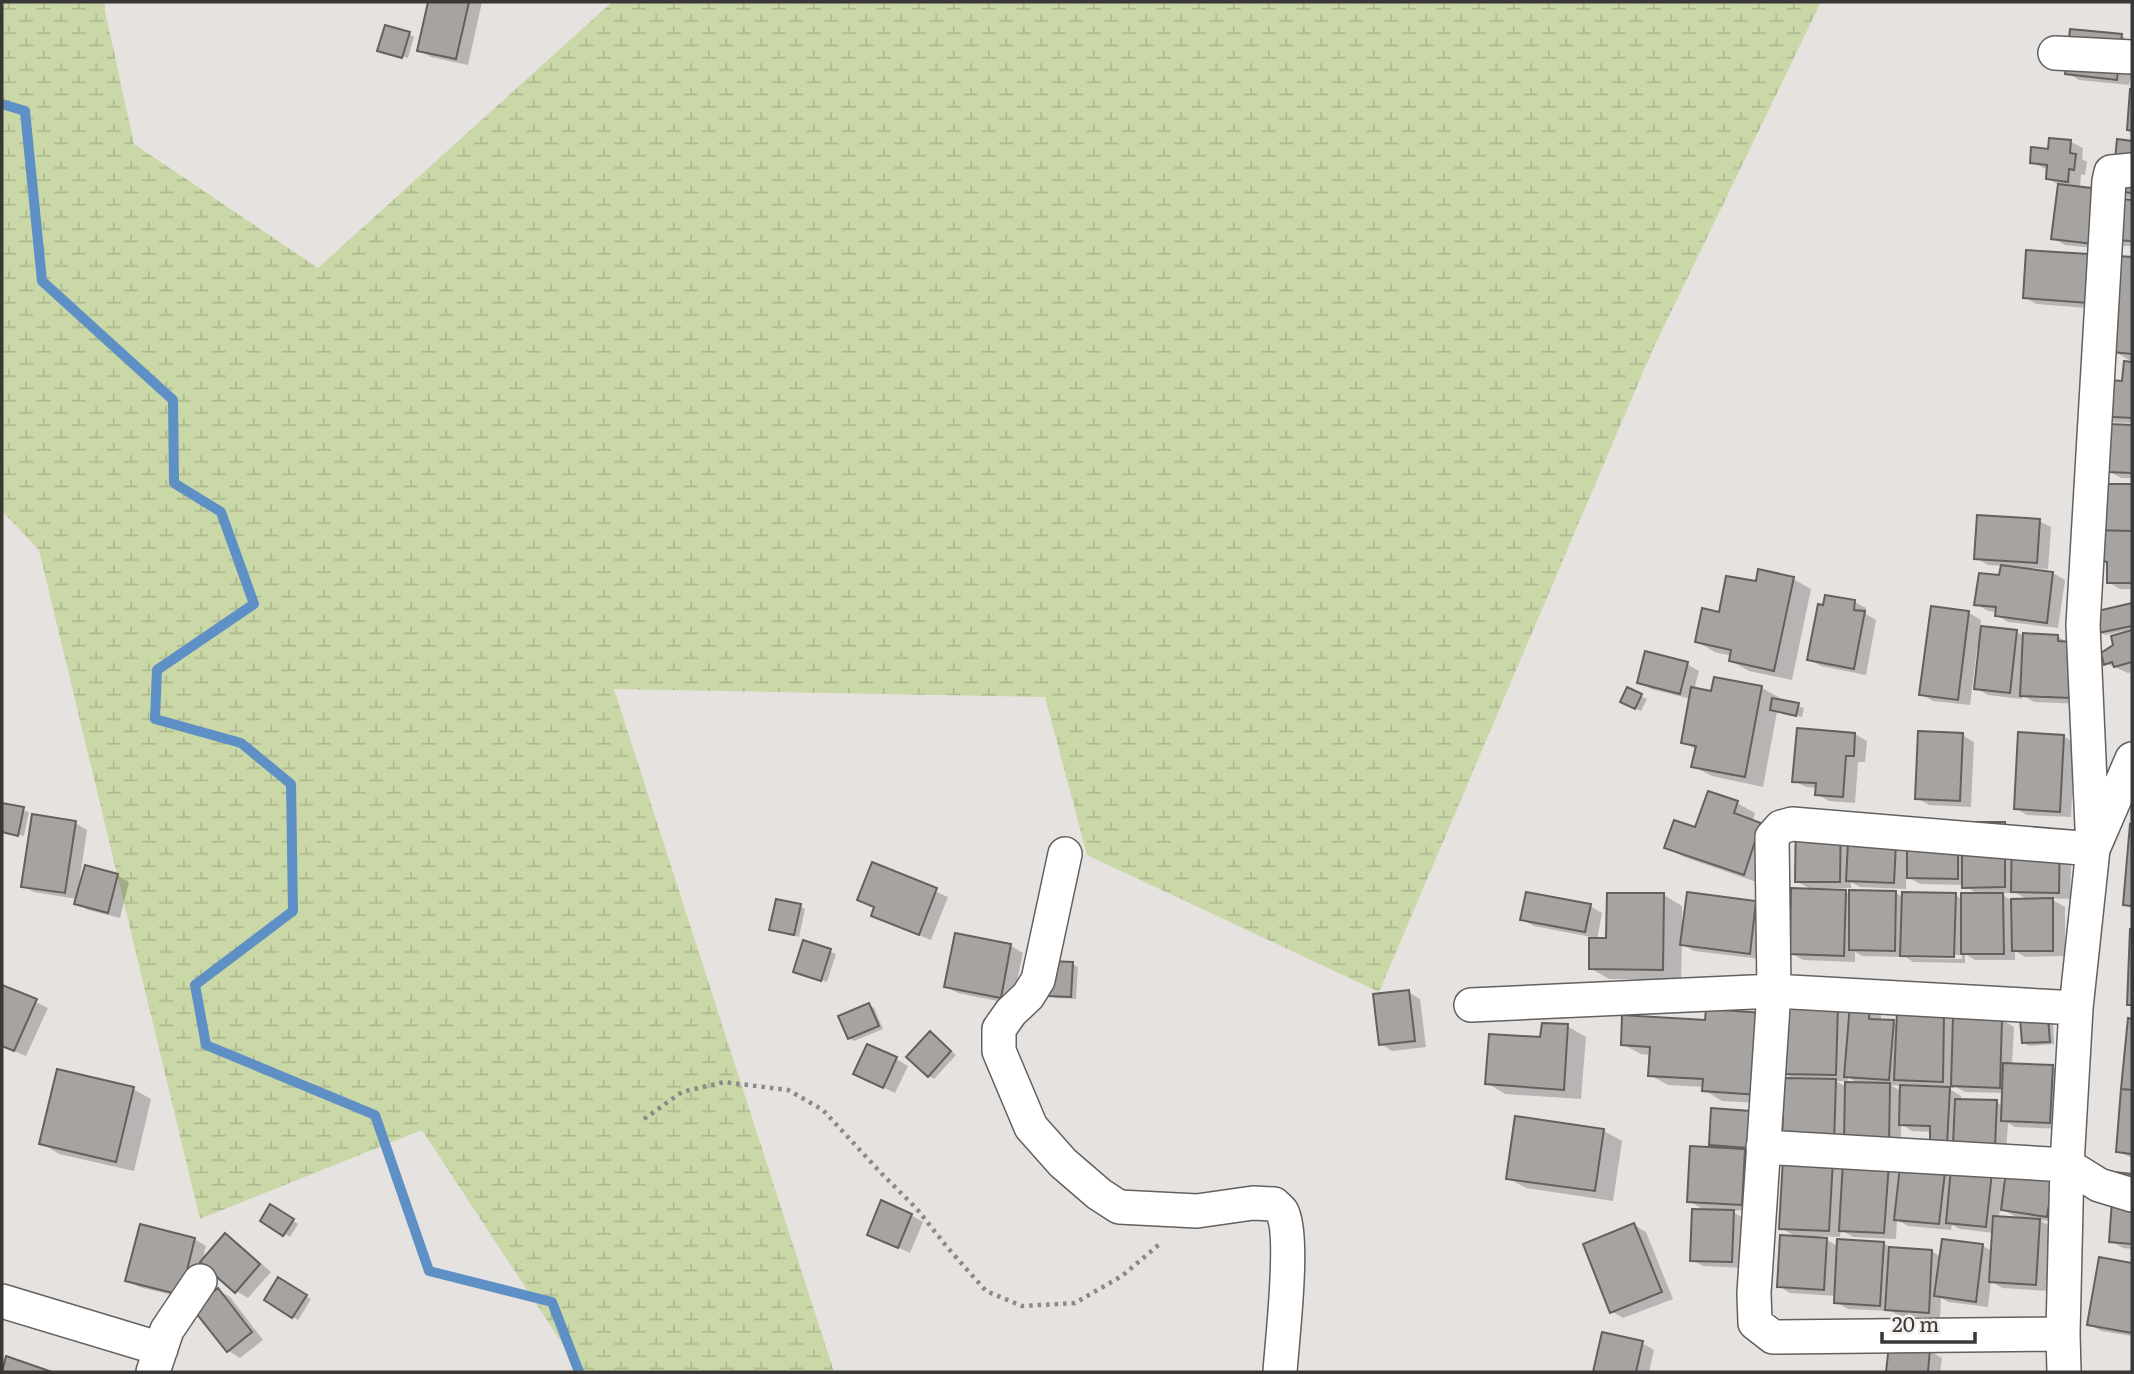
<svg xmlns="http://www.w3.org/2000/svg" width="2134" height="1374" viewBox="0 0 2134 1374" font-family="Literata,serif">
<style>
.wetland{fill:url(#wetland-marsh)}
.shadow{fill:#0003;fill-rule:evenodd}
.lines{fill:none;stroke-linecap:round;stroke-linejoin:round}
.stream{stroke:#5e90c5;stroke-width:10}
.building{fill:#a6a3a1;stroke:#63605d;stroke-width:2}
.minor-casing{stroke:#63605e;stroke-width:36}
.path{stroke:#8c8988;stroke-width:4.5;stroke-dasharray:3.5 5;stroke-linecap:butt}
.minor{stroke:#fff;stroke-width:33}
</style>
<defs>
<pattern id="wetland-marsh" width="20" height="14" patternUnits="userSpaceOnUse" patternTransform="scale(1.75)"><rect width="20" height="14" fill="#cad7a7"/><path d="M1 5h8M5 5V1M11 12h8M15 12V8" fill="none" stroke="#aeb990"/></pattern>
</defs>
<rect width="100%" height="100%" fill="#e6e2e0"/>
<!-- wetland -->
<path class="wetland" d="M 2,2 L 105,2 L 105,11 L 134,144 L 318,268 L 612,2 L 1821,2 L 1652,351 L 1379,992 L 1087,855 L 1045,697 L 614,689 L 834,1372 L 581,1372 L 422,1130 L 200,1219 L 39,550 L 2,511 Z"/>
<!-- shadow -->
<path class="shadow" d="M 430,2 L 482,2 L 468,65 L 431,57 L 419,50 Z
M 409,34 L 414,37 L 408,58 L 383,50 Z
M 2122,36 L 2131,42 L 2132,40 L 2132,81 L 2130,80 L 2129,85 L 2079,80 L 2067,73 Z
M 2119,141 L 2132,142 L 2132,198 L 2126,197 L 2114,190 Z
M 2071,142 L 2083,148 L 2082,159 L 2087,162 L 2085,175 L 2081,174 L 2080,189 L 2119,200 L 2132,201 L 2132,246 L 2124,246 L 2115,241 L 2113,250 L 2065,245 L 2053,238 L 2059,185 L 2047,178 L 2048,170 L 2031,162 Z
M 2104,257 L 2112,310 L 2036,304 L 2024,297 Z
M 2120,258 L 2132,259 L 2132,362 L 2114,351 Z
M 2125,363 L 2132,363 L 2132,423 L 2109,422 L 2124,383 Z
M 2110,426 L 2132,427 L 2132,478 L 2121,478 L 2109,471 Z
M 2096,485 L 2132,486 L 2132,589 L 2120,589 L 2108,582 L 2108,564 L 2093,556 Z
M 2039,521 L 2051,527 L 2048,569 L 2033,568 L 2033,571 L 2053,573 L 2065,580 L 2058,628 L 2008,622 L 1997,615 L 1997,612 L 1988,611 L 1976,604 L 2001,577 L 2002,566 L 1988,565 L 1976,558 Z
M 1793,579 L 1811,589 L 1792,680 L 1749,671 L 1731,661 L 1732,656 L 1715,652 L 1697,642 L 1720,614 L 1757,583 Z
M 1855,602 L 1866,608 L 1866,614 L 1876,620 L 1866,675 L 1821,666 L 1809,659 Z
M 2132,605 L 2132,672 L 2128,673 L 2105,663 L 2124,634 L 2123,631 L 2105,635 L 2100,632 L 2095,613 Z
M 1932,608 L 1969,613 L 1981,620 L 1980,628 L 2016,632 L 2024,636 L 2057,636 L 2070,644 L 2083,704 L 2034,702 L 2022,695 L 2022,699 L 1988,695 L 1976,688 L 1980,648 L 1977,648 L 1970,705 L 1933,701 L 1921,694 Z
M 1687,664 L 1699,671 L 1694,690 L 1712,693 L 1715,679 L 1762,688 L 1780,698 L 1779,701 L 1804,708 L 1802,717 L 1777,712 L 1763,787 L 1712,776 L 1693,766 L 1697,750 L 1683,742 L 1691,699 L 1651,689 L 1639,682 Z
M 1628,690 L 1647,699 L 1641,711 L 1627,705 Z
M 1855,734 L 1867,741 L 1865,762 L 1858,762 L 1855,803 L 1829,801 L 1817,794 L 1817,788 L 1806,787 L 1794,781 Z
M 1962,735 L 1974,742 L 1971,807 L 1929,805 L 1917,798 Z
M 2063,736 L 2075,743 L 2071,817 L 2027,815 L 2015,808 Z
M 1737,803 L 1755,813 L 1753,820 L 1779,835 L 1762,884 L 1684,857 L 1666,847 Z
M 2,805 L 29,812 L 24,836 L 2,831 Z
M 1853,822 L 2004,823 L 2016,830 L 2072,841 L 2070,899 L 2049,898 L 2065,907 L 2065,956 L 2025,957 L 2015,951 L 2015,960 L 1975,960 L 1965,954 L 1965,963 L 1913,962 L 1906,957 L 1862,956 L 1855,952 L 1855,962 L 1803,960 L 1791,953 L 1814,891 L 1796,881 ZM 1906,876 L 1920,884 L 1964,885 L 1979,895 L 1963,900 L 1955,895 L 1903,897 L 1895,893 L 1851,895 L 1845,892 L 1820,891 L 1820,888 L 1851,888 L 1851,882 L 1860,887 L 1906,889 ZM 2000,893 L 2016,893 L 2029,900 L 2012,901 ZM 1911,954 L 1962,955 L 1962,959 L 1911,958 Z
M 75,823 L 87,830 L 79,884 L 117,875 L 129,882 L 120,918 L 88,910 L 76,903 L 77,899 L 34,892 L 22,886 Z
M 2131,826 L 2132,826 L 2132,909 L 2124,905 Z
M 873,864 L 948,897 L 931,940 L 885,922 L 873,915 L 876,908 L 859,899 Z
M 1664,895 L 1682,906 L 1682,925 L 1756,903 L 1768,909 L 1761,959 L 1694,951 L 1682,944 L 1681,980 L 1609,979 L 1590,968 L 1591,937 L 1534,926 L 1522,919 L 1590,906 L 1602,913 L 1597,940 L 1608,940 Z
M 800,906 L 805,909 L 799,937 L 771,929 Z
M 804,942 L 836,954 L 827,982 L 800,974 Z
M 1011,946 L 1023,953 L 1012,1004 L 958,993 L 946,987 Z
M 1072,964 L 1078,967 L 1076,999 L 1055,998 L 1049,995 Z
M 2,986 L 48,1008 L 26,1056 L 2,1046 Z
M 1408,992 L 1420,999 L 1426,1047 L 1392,1051 L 1381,1044 Z
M 869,1005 L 874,1008 L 883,1029 L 854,1041 L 849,1038 Z
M 1837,1005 L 1851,1013 L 1869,1007 L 1881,1014 L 1881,1021 L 1893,1022 L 1898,1025 L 1944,1014 L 1953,1019 L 2002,1020 L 2014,1027 L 2012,1065 L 2052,1067 L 2064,1074 L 2062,1129 L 2015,1127 L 2008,1123 L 2006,1152 L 1931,1143 L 1932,1132 L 1912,1131 L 1901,1124 L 1901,1149 L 1846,1151 L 1795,1080 L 1784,1073 ZM 1848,1077 L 1859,1084 L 1847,1084 ZM 1835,1081 L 1847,1081 L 1847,1087 ZM 1891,1085 L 1902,1086 L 1902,1092 ZM 1954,1086 L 1965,1092 L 2004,1093 L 2003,1106 L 1996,1102 L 1961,1101 L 1961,1096 L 1948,1088 L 1954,1088 Z
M 1624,1017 L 1776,1104 L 1722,1101 L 1704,1090 L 1704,1087 L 1668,1085 L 1650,1075 L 1651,1055 L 1641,1054 L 1622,1044 Z
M 2022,1020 L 2053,1022 L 2054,1044 L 2029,1046 L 2023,1042 Z
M 2129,1020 L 2132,1021 L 2132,1158 L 2117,1151 Z
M 1567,1026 L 1586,1037 L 1581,1099 L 1505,1094 L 1487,1083 L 1542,1039 Z
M 930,1033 L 956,1055 L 934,1079 L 929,1076 Z
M 896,1059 L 908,1066 L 895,1093 L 868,1080 Z
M 133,1089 L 151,1099 L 134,1171 L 59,1154 L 41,1143 Z
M 1750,1112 L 1754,1211 L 1729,1210 L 1745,1219 L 1743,1268 L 1703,1266 L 1692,1260 L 1706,1211 L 1689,1201 L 1721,1149 L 1711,1144 Z
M 1604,1131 L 1622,1141 L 1613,1201 L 1526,1188 L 1508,1178 Z
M 1785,1160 L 1944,1173 L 1952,1178 L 1991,1174 L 2006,1182 L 2052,1179 L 2059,1222 L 2039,1220 L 2052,1227 L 2048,1291 L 2002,1288 L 1991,1281 L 1988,1307 L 1948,1302 L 1941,1298 L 1940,1318 L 1899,1316 L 1891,1311 L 1848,1309 L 1836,1302 L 1836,1296 L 1790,1293 L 1779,1286 L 1798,1238 L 1781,1228 ZM 2000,1208 L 2020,1219 L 1999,1218 ZM 1897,1220 L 1908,1226 L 1951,1230 L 1952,1225 L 1960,1229 L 1994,1233 L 1992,1251 L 1983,1246 L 1941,1257 L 1932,1251 L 1894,1249 L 1883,1243 L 1839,1247 L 1820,1236 L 1840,1237 L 1841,1230 L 1853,1237 L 1896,1239 Z
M 2115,1174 L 2132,1175 L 2132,1249 L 2123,1248 L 2111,1241 Z
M 271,1206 L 298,1224 L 290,1237 L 262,1220 Z
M 911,1215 L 923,1222 L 910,1253 L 869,1234 Z
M 1634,1225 L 1646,1232 L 1673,1299 L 1623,1318 L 1611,1311 Z
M 225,1235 L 237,1242 L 271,1272 L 248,1298 L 236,1291 Z
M 194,1239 L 206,1246 L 193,1300 L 139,1287 L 127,1280 Z
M 2101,1259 L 2132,1264 L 2132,1336 L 2101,1331 L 2089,1324 Z
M 279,1280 L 311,1299 L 298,1320 L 266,1300 Z
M 218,1290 L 230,1297 L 263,1340 L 240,1358 L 229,1351 L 195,1308 Z
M 1603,1334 L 1642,1343 L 1654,1350 L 1649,1372 L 1594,1372 Z
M 1890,1347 L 1930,1351 L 1942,1358 L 1940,1372 L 1888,1372 Z"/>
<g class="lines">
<!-- stream -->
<path class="stream" d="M 2,104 L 25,111 L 42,281 L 173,400 L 174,483 L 221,512 L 254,604 L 157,670 L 155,719 L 241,743 L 291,784 L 293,911 L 195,985 L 206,1045 L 375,1115 L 429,1271 L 552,1302 L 579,1372"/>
</g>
<!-- building -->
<path class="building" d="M 428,2 L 469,2 L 456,59 L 417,51 Z
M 385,25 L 410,32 L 402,58 L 377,51 Z
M 2070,29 L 2122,34 L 2117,80 L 2065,74 Z
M 2130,89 L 2132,89 L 2132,131 L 2127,130 Z
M 2049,138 L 2071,140 L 2070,153 L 2076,154 L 2074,170 L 2069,169 L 2068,182 L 2046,179 L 2047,165 L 2030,163 L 2031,147 L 2048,149 Z
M 2117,139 L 2132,141 L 2132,193 L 2112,191 Z
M 2058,184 L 2108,190 L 2102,245 L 2051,239 Z
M 2113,198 L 2132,200 L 2132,241 L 2110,240 Z
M 2026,250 L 2104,255 L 2101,304 L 2023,298 Z
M 2118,256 L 2132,257 L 2132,354 L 2112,352 Z
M 2124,361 L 2132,362 L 2132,418 L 2095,416 L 2097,379 L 2122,381 Z
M 2109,424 L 2132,425 L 2132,473 L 2107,472 Z
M 2094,484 L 2132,484 L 2132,531 L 2093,530 Z
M 1977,515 L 2040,519 L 2037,563 L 1974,559 Z
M 2093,530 L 2132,531 L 2132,583 L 2107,583 L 2107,562 L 2091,557 Z
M 2001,565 L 2053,572 L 2047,623 L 1995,616 L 1996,607 L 1974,605 L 1979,573 L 1999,575 Z
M 1758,569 L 1794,577 L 1774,671 L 1729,661 L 1731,650 L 1695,642 L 1702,608 L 1719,612 L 1726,576 L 1756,581 Z
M 1825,595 L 1855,600 L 1854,610 L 1865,611 L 1854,669 L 1807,660 L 1818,604 L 1823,605 Z
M 2132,603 L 2132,626 L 2098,633 L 2093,612 Z
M 1931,606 L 1969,611 L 1958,700 L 1919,695 Z
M 1981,626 L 2017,630 L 2010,693 L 1974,689 Z
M 2132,630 L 2132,662 L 2114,667 L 2112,662 L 2104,665 L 2101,653 L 2113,645 L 2111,636 Z
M 2023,633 L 2058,635 L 2058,641 L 2074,642 L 2072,698 L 2020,696 Z
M 1645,651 L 1688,662 L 1680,694 L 1637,683 Z
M 1714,677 L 1762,686 L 1745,777 L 1691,767 L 1696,746 L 1681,743 L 1691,687 L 1711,691 Z
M 1627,687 L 1642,694 L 1635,709 L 1620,702 Z
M 1772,698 L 1799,703 L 1796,716 L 1770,710 Z
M 1797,728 L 1855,733 L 1854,756 L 1846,756 L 1843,797 L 1815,795 L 1816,783 L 1792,782 Z
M 1918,731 L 1963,733 L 1960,801 L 1915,799 Z
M 2018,732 L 2064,735 L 2060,812 L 2014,809 Z
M 1708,791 L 1738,801 L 1734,813 L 1761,823 L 1744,875 L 1664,848 L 1674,820 L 1695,827 Z
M 2,803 L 24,807 L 18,836 L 2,832 Z
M 1796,812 L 1841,814 L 1840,882 L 1795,882 Z
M 32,814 L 76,821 L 65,893 L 21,887 Z
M 1849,822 L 1897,824 L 1894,883 L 1846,881 Z
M 1962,822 L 2005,822 L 2005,887 L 1962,888 Z
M 1907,824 L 1958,825 L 1958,879 L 1907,878 Z
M 2130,824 L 2132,825 L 2132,906 L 2123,905 Z
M 2012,832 L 2060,832 L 2059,893 L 2011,892 Z
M 872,862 L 937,888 L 919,935 L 871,916 L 874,907 L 857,900 Z
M 85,865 L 118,874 L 108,913 L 74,904 Z
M 1791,888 L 1846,890 L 1844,956 L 1790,954 Z
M 1849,890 L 1896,891 L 1895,951 L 1849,950 Z
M 1526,892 L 1591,904 L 1585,932 L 1520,920 Z
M 1687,892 L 1756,901 L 1750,954 L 1680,945 Z
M 1902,892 L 1956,893 L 1954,957 L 1900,956 Z
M 1607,893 L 1664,893 L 1663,970 L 1589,969 L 1589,938 L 1606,938 Z
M 1961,893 L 2003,893 L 2004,954 L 1961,954 Z
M 2053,898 L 2053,951 L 2012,951 L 2011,899 Z
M 776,899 L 801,904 L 794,935 L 769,930 Z
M 2130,929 L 2132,929 L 2132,1005 L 2127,1005 Z
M 955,933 L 1011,944 L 1001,998 L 944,987 Z
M 803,940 L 831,949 L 821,981 L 793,972 Z
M 1049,961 L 1073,962 L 1071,997 L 1047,996 Z
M 2,985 L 37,999 L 14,1051 L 2,1046 Z
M 1409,990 L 1415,1041 L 1379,1045 L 1373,994 Z
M 869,1003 L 879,1026 L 848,1039 L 838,1016 Z
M 1783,1003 L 1838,1004 L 1836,1075 L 1782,1074 Z
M 1850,1004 L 1870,1006 L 1869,1019 L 1894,1020 L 1889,1080 L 1844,1077 Z
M 1706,1009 L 1764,1013 L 1759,1095 L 1702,1091 L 1703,1079 L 1648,1076 L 1650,1047 L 1621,1045 L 1622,1015 L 1705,1020 Z
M 1897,1011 L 1944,1012 L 1943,1082 L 1894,1080 Z
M 1953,1017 L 2002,1019 L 2000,1088 L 1951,1086 Z
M 2048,1017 L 2050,1042 L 2022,1043 L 2020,1018 Z
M 2128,1018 L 2132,1019 L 2132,1090 L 2121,1089 Z
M 1542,1023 L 1568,1024 L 1564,1090 L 1485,1084 L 1489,1034 L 1540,1037 Z
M 930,1031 L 951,1051 L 928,1077 L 906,1057 Z
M 867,1044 L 897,1057 L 883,1088 L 853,1074 Z
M 2003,1063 L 2053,1065 L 2050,1123 L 2001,1121 Z
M 57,1069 L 134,1087 L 116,1162 L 39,1144 Z
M 1784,1078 L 1836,1079 L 1834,1145 L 1782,1144 Z
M 1845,1082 L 1890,1083 L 1889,1144 L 1844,1143 Z
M 1900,1085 L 1950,1087 L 1947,1145 L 1930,1144 L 1930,1126 L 1899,1125 Z
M 2121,1089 L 2132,1090 L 2132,1154 L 2116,1152 Z
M 1955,1099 L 1997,1100 L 1995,1147 L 1953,1145 Z
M 1711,1108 L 1750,1111 L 1748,1148 L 1709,1145 Z
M 1515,1116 L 1604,1129 L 1595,1191 L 1506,1179 Z
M 1690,1146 L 1745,1149 L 1742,1205 L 1687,1202 Z
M 1783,1158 L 1833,1160 L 1829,1231 L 1779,1229 Z
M 1843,1161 L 1889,1163 L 1884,1233 L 1839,1231 Z
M 1900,1167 L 1945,1172 L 1939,1224 L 1894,1220 Z
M 1951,1168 L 1992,1172 L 1986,1227 L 1946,1223 Z
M 2006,1171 L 2053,1178 L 2047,1217 L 2001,1210 Z
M 2114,1172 L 2132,1174 L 2132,1244 L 2109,1242 Z
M 881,1200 L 912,1214 L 898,1248 L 867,1235 Z
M 270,1204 L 294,1219 L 283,1236 L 260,1221 Z
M 1692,1209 L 1734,1210 L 1732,1262 L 1690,1261 Z
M 1993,1216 L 2040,1219 L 2036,1285 L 1989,1282 Z
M 1634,1223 L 1662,1292 L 1610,1313 L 1583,1244 Z
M 140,1224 L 195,1238 L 181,1295 L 125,1281 Z
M 225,1233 L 260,1264 L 235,1293 L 200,1262 Z
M 1780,1235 L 1827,1238 L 1824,1290 L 1777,1287 Z
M 1837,1239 L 1884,1242 L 1880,1306 L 1834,1303 Z
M 1942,1239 L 1983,1244 L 1976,1302 L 1934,1296 Z
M 1889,1247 L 1932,1250 L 1929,1313 L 1885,1310 Z
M 2099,1257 L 2132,1263 L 2132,1333 L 2087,1325 Z
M 278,1277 L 307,1295 L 292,1318 L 264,1300 Z
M 218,1288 L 252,1332 L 227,1352 L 192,1308 Z
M 1602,1332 L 1643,1341 L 1636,1372 L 1593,1372 Z
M 1889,1345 L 1930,1349 L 1928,1372 L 1886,1372 Z
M 6,1356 L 52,1372 L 2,1372 Z"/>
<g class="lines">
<!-- minor casing -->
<g class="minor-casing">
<path id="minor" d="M 2055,53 L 2132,57
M 1065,854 L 1038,980 L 1028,996 L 1011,1012 L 999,1029 L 999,1051 L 1031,1127 L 1063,1163 L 1099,1194 L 1119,1207 L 1197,1211 L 1253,1203 L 1274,1204 C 1277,1207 1280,1209 1282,1212 C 1295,1235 1282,1341 1280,1372
M 1471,1005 L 1774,991 L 2076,1008
M 1763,1147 L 2067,1165 L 2099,1185 L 2132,1195
M 2,1301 L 161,1349
M 2063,1334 L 1773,1337 L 1755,1323 L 1754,1293 L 1774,991 L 1772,837 L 1781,827 L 1792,824 L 2093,849 L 2083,625 L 2109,181 L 2111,172 L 2132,170
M 153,1372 L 167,1330 L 200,1281
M 2064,1372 L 2063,1334 L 2067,1165 L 2076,1008 L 2093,849 L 2132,759"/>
</g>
<!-- path -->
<path class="path" d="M 644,1119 L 682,1092 L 724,1082 L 788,1090 L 823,1110 L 882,1174 L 917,1209 L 947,1247 L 986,1291 L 1022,1306 L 1075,1303 L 1122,1276 L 1162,1242"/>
<!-- minor -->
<use href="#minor" class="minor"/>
</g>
<!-- border -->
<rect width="2134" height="1374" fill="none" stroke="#393837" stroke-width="7"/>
<!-- scale -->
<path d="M1882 1332v10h93v-10" fill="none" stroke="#393837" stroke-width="3.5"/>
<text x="1892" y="1332" font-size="21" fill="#393837" stroke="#f3efed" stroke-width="5" paint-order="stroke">20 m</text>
</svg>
